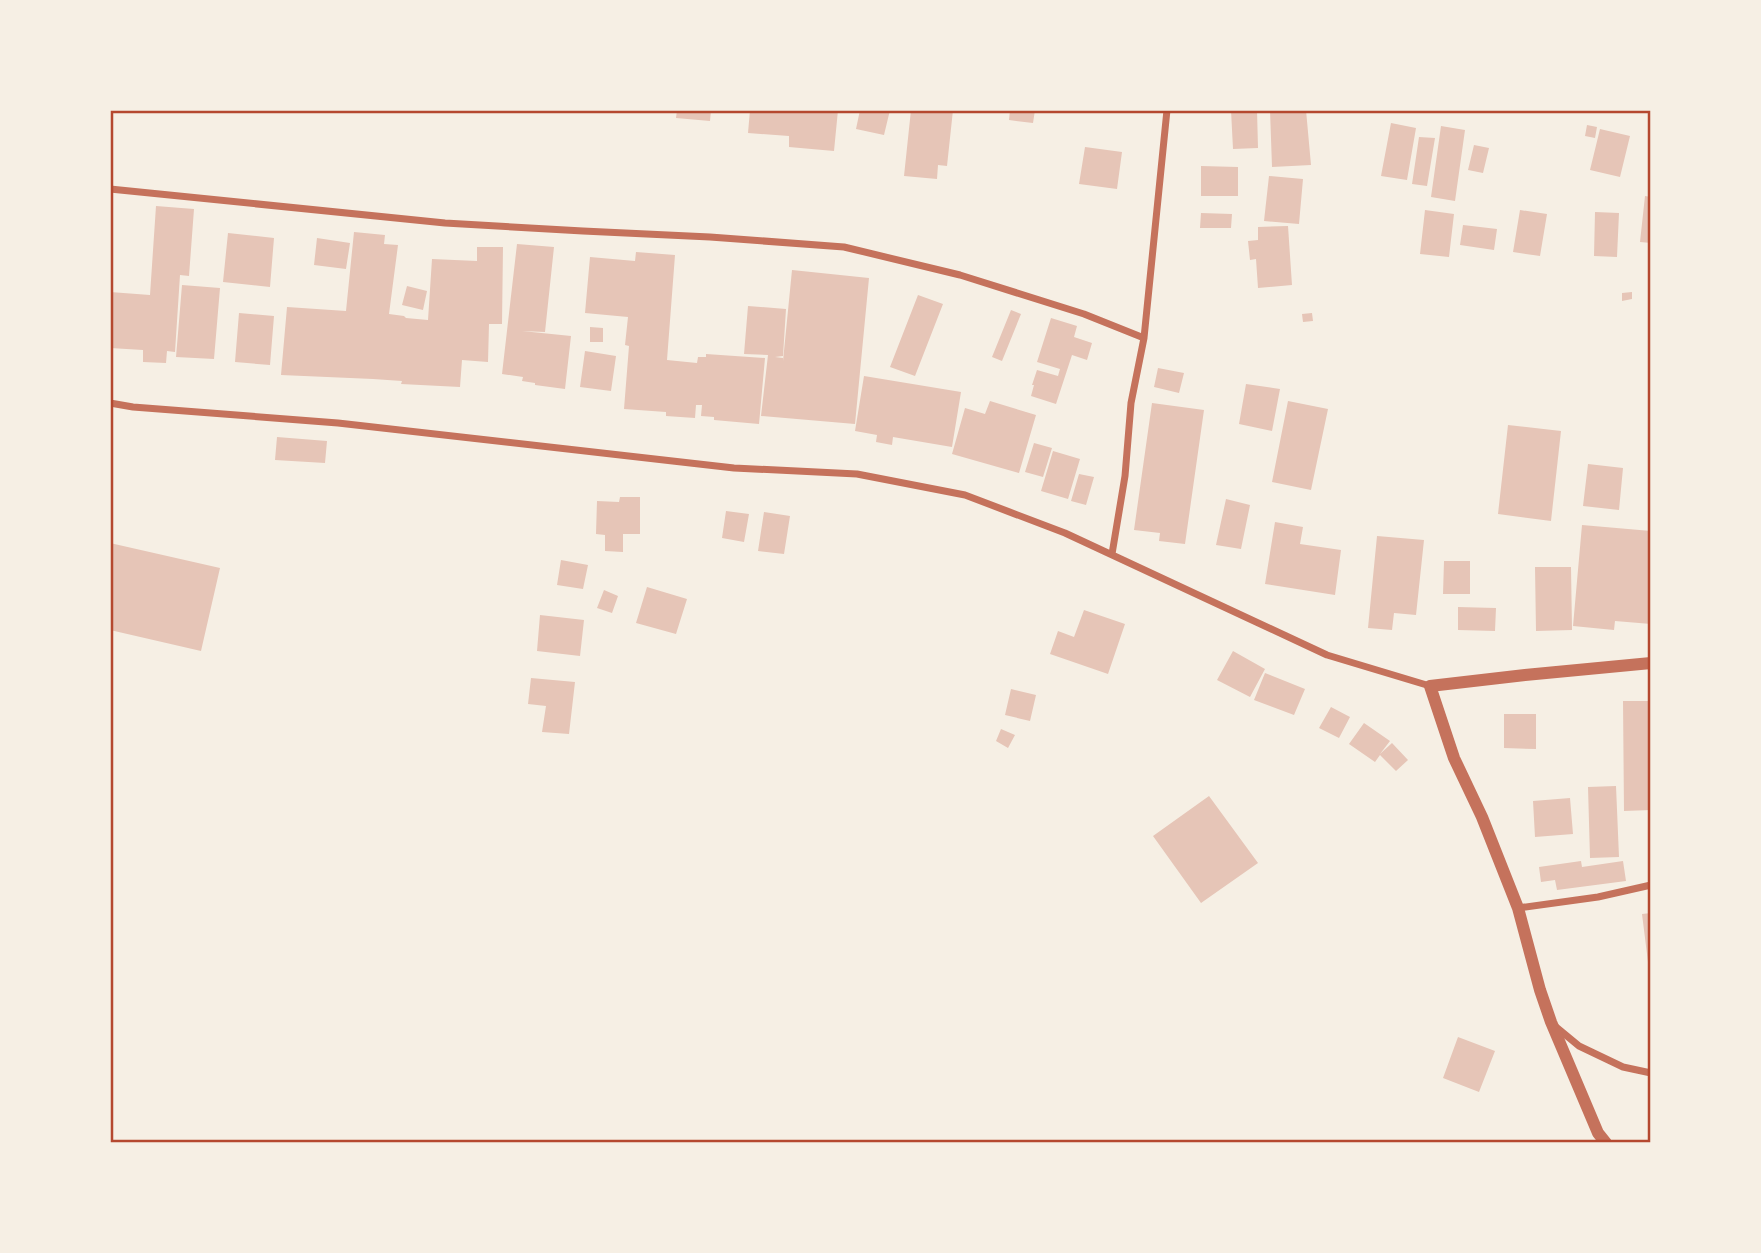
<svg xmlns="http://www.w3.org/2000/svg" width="1761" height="1253" viewBox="0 0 1761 1253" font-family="'Archivo Narrow',sans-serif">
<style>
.building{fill:#e6c5b7}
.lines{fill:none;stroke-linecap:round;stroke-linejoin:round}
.minor{stroke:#c5725c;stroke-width:7}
.tertiary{stroke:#c5725c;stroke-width:12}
.neatline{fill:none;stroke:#b5482f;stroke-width:2.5}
</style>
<rect width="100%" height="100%" fill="#f6efe4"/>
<!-- building -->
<path class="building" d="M 677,110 L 711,110 L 710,121 L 676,118 Z
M 750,110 L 838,110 L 834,151 L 789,147 L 789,136 L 748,133 Z
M 860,110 L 890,110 L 884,135 L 856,129 Z
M 911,110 L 953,110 L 947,166 L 938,165 L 937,179 L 904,176 Z
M 1010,110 L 1035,110 L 1033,123 L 1009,120 Z
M 1231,110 L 1257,110 L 1258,148 L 1233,149 Z
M 1270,110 L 1306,110 L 1311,165 L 1272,167 Z
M 1391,123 L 1416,128 L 1407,180 L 1381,176 Z
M 1587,125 L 1597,127 L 1595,138 L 1585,136 Z
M 1441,126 L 1465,130 L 1455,201 L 1431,197 Z
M 1600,129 L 1630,136 L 1620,177 L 1590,170 Z
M 1419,137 L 1435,138 L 1427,186 L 1412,184 Z
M 1474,145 L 1489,148 L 1483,173 L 1468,170 Z
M 1085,147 L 1122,152 L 1117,189 L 1079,184 Z
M 1201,166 L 1238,167 L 1238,196 L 1201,196 Z
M 1269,176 L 1303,179 L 1299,224 L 1264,221 Z
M 1645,196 L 1651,197 L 1651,243 L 1640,242 Z
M 156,206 L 194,209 L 189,276 L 180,275 L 175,352 L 167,351 L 166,363 L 143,362 L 143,350 L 110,348 L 110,292 L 150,295 Z
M 1425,210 L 1454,214 L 1449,257 L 1420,254 Z
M 1520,210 L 1547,214 L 1540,256 L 1513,252 Z
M 1595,212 L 1619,213 L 1617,257 L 1594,256 Z
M 1201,213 L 1232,214 L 1231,228 L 1200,228 Z
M 1463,225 L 1497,229 L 1494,250 L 1460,245 Z
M 1288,226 L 1292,285 L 1258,288 L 1256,259 L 1250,260 L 1248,241 L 1258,240 L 1258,227 Z
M 354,232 L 385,235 L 384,244 L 398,245 L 389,314 L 404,316 L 406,318 L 428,320 L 432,259 L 477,261 L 477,247 L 503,247 L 502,324 L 489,324 L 488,362 L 462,360 L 460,387 L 401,384 L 402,381 L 373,379 L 281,375 L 287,307 L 346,311 Z
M 228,233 L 274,238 L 270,287 L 223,282 Z
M 317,238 L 350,243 L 346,269 L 314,265 Z
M 517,244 L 554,247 L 545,332 L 522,331 L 571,336 L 565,389 L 535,385 L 535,383 L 522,381 L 523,377 L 502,374 Z
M 636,252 L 675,255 L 667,360 L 697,363 L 698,357 L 706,357 L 706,354 L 765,358 L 759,424 L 714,420 L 714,417 L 701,416 L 702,405 L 696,405 L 695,418 L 666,416 L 666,412 L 624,409 L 629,346 L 625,345 L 628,317 L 585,313 L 590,257 L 635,261 Z
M 792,270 L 869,278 L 855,424 L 761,416 L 768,355 L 744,354 L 748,306 L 786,309 L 783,356 L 775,357 L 783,358 L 783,361 Z
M 182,285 L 220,288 L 214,359 L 176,357 Z
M 407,286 L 427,291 L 423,310 L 402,305 Z
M 1632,292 L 1632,299 L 1622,301 L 1622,293 Z
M 918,295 L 943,304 L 915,376 L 890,367 Z
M 1011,310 L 1021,314 L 1002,361 L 992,357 Z
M 239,313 L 274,316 L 270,365 L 235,362 Z
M 1312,313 L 1313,321 L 1303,322 L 1302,314 Z
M 1051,318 L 1077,326 L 1074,337 L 1092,343 L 1087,360 L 1072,355 L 1056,404 L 1031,396 L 1034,385 L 1032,385 L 1037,370 L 1058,376 L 1060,369 L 1037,362 Z
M 590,327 L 603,328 L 603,342 L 590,342 Z
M 585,351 L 616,356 L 611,391 L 580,387 Z
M 1158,368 L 1184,373 L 1179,393 L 1154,387 Z
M 864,376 L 961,392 L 952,447 L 893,437 L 892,445 L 876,442 L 877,435 L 855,431 Z
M 1246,384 L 1280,389 L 1272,431 L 1239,424 Z
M 990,401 L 1036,415 L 1019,473 L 952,454 L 965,408 L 985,414 Z
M 1288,401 L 1328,409 L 1311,490 L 1272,482 Z
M 1152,403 L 1204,410 L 1185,544 L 1159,541 L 1160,533 L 1134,530 Z
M 1508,425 L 1561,431 L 1551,521 L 1498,514 Z
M 277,437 L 327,441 L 325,463 L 275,460 Z
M 1034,443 L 1052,448 L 1043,477 L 1025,472 Z
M 1053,451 L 1080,459 L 1068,499 L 1041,491 Z
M 1588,464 L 1623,468 L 1619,510 L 1583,506 Z
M 1079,474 L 1094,477 L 1086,505 L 1071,501 Z
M 620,497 L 640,497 L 640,534 L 623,534 L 623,552 L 605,551 L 605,535 L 596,534 L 597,501 L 619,502 Z
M 1226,499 L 1250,505 L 1241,549 L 1216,545 Z
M 726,511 L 749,514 L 744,542 L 722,538 Z
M 764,512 L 790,516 L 784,554 L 758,551 Z
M 1275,522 L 1303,527 L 1300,544 L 1341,550 L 1335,595 L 1265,584 Z
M 1582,525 L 1651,531 L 1651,624 L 1615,621 L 1614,630 L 1573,626 Z
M 1377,536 L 1424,540 L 1416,615 L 1394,613 L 1392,630 L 1368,628 Z
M 110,543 L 220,568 L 201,651 L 110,630 Z
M 561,560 L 588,565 L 583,589 L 557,585 Z
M 1444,561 L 1470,561 L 1470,594 L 1443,594 Z
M 1535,567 L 1571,567 L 1572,630 L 1536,631 Z
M 647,587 L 687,599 L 676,634 L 636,623 Z
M 604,590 L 618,596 L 612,613 L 597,608 Z
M 1458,607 L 1496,608 L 1495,631 L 1458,630 Z
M 1084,610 L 1125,624 L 1108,674 L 1050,654 L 1058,631 L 1074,637 Z
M 540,615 L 584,620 L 580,656 L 537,651 Z
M 1233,651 L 1265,669 L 1250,697 L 1217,680 Z
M 1265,673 L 1305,689 L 1294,715 L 1254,700 Z
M 531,678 L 575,682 L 569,734 L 542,732 L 546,706 L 528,704 Z
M 1011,689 L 1036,695 L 1030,721 L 1005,715 Z
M 1623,701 L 1651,701 L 1651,810 L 1624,811 Z
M 1331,707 L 1350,717 L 1339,738 L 1319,728 Z
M 1504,714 L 1536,714 L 1536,749 L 1504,748 Z
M 1364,723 L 1390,741 L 1380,754 L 1392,743 L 1408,760 L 1396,771 L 1380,755 L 1375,762 L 1349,744 Z
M 1001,729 L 1015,735 L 1008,748 L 996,741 Z
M 1616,786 L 1619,857 L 1590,858 L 1588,787 Z
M 1209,796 L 1258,863 L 1201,903 L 1153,836 Z
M 1570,798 L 1573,834 L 1535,837 L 1533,801 Z
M 1581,861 L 1582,867 L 1623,861 L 1626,881 L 1557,890 L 1555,880 L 1541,882 L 1539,867 Z
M 1651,913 L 1651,970 L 1649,970 L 1642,914 Z
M 1458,1037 L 1495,1051 L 1479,1092 L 1443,1078 Z"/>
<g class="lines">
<!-- minor -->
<path class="minor" d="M 110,189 L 445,223 L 583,231 L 710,237 L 844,247 L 960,275 L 1084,314 L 1144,338 L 1131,403 L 1125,476 L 1112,554
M 1144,338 L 1167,110
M 110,403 L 133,407 L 338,423 L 734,468 L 857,474 L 965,495 L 1065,533 L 1327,655 L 1430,686
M 1518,908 L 1598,897 L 1651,885
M 1556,1027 L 1579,1046 L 1623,1067 L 1651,1073"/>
<!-- tertiary -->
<path class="tertiary" d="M 1606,1143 L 1598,1133 L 1551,1022 L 1540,990 L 1518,908 L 1482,817 L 1454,758 L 1430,686 L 1525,675 L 1651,663"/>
</g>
<!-- border -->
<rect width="1761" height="1253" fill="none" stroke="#f6efe4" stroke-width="224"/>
<rect x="112" y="112" width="1537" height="1029" class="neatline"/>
</svg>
